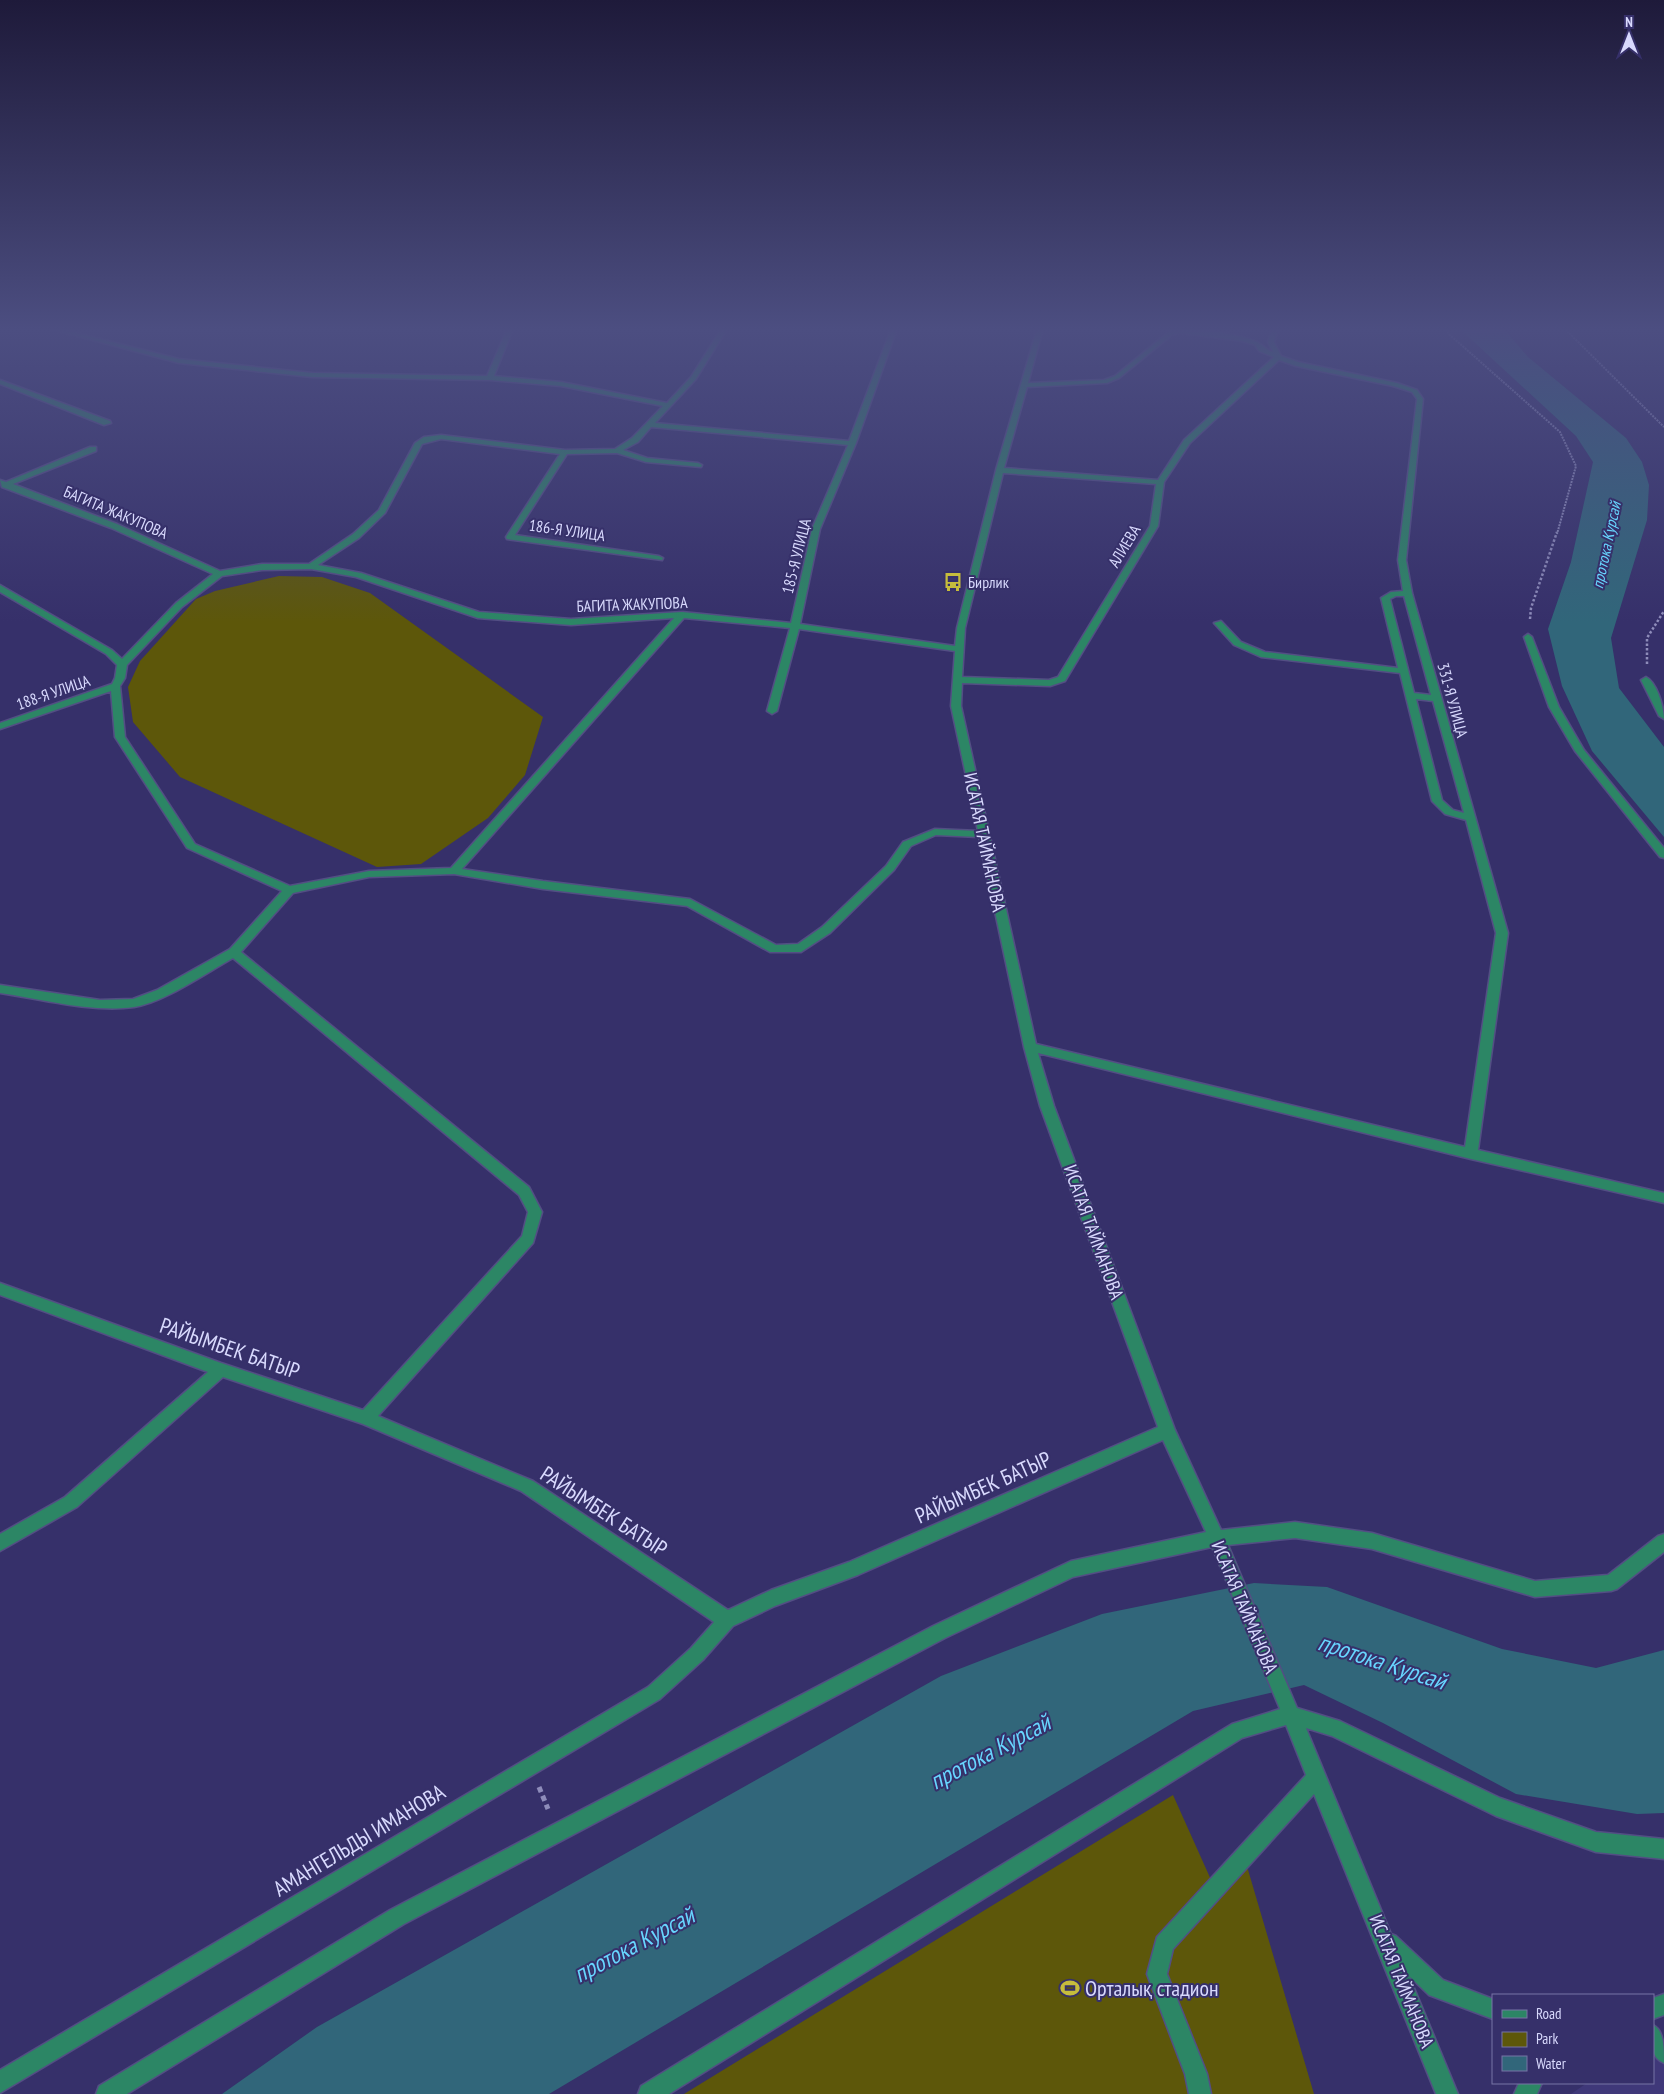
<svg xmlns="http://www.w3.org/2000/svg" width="1664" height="2094" viewBox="0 0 1664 2094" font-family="'PT Sans Narrow',sans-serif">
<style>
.built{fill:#3f3879}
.green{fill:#5d570a}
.water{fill:#31667a}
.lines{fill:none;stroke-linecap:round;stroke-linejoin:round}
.minor-casing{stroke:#534e84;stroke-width:3}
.path-far2{stroke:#8e8cba;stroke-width:2;stroke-dasharray:2 1;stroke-linecap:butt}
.path-far1{stroke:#8e8cba;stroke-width:2.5;stroke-dasharray:2.5 2;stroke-linecap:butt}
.path{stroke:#8e8cba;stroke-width:5;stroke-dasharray:5.5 4;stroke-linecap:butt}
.minor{fill:#2c8665;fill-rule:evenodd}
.labels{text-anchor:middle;stroke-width:4;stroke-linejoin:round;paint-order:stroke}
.far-street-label{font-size:16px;fill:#d8d9fd;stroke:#36306a}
.far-water-label{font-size:16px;font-style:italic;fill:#67d6fe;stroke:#36306a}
.far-poi-label{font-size:16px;fill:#d8d9fd;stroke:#36306a;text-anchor:start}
.street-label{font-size:19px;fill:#d8d9fd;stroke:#36306a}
.near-street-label{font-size:22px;fill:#d8d9fd;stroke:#36306a}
.near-poi-label{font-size:22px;fill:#d8d9fd;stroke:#36306a;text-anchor:start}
.near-water-label{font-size:24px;font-style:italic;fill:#67d6fe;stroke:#36306a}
</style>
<rect width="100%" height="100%" fill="#36306a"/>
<!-- built -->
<path class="built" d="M 1664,2040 L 1664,2094 L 1571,2094 L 1587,2083 L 1653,2083 L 1653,2044 Z"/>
<!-- green -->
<path class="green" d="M 279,576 L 322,577 L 370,593 L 543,717 L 525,775 L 488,818 L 421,864 L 377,867 L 180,777 L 133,722 L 128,687 L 140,661 L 196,599 L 215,591 Z
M 1173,1795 L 1212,1882 L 1246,1863 L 1314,2094 L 684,2094 Z"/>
<!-- water -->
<path class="water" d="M 1460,329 L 1504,329 L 1528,357 L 1626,438 L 1642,462 L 1649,485 L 1647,520 L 1611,638 L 1619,688 L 1664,747 L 1664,837 L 1592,751 L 1562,686 L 1548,629 L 1571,562 L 1593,462 L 1576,436 Z
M 1254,1583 L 1327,1587 L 1502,1649 L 1596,1668 L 1664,1650 L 1664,1813 L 1637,1814 L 1516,1794 L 1383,1723 L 1304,1685 L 1193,1711 L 549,2094 L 222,2094 L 317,2027 L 941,1676 L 1102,1614 Z"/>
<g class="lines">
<!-- minor casing -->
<g class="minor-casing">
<path id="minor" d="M 51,329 L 61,329 L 179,359 L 312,373 L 487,376 L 507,329 L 513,329 L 494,376 L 561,382 L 667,403 L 691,377 L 721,329 L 727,329 L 696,379 L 655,423 L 849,441 L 891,329 L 897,329 L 856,443 L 820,529 L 800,624 L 955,646 L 957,628 L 996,470 L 1037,329 L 1043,329 L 1028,383 L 1104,380 L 1115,376 L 1171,330 C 1191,328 1239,333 1257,342 C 1263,345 1266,350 1273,352 L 1268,342 L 1272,329 L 1278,329 L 1274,342 L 1281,356 L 1298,362 L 1397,383 L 1417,390 L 1423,399 L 1406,560 L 1412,593 L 1508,933 L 1478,1150 L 1664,1193 L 1664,1203 L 1471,1159 L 1038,1053 L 1054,1106 L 1175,1430 L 1221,1530 L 1295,1522 L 1372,1533 L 1535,1581 L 1608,1575 L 1658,1536 L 1664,1534 L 1664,1552 L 1617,1589 L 1611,1591 L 1535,1597 L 1372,1549 L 1295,1538 L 1228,1545 L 1297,1708 L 1340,1721 L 1500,1798 L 1596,1832 L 1664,1839 L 1664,1859 L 1596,1852 L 1496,1816 L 1332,1736 L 1306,1728 L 1391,1934 L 1396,1936 L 1443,1980 L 1493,1999 L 1493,2019 L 1429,1995 L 1409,1976 L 1458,2094 L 1436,2094 L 1314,1794 L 1173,1949 L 1167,1974 L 1207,2074 L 1211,2094 L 1189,2094 L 1185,2074 L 1147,1974 L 1157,1937 L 1306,1775 L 1286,1725 L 1242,1738 L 669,2094 L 638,2094 L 641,2086 L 1232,1724 L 1280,1709 L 1212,1547 L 1073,1577 L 945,1638 L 404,1924 L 127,2094 L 96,2094 L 99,2086 L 390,1910 L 933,1626 L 1071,1561 L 1206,1532 L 1163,1440 L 858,1575 L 775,1606 L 733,1626 L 703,1660 L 660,1699 L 0,2093 L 0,2070 L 648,1687 L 691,1648 L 714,1622 L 521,1491 L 363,1424 L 223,1377 L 77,1507 L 0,1551 L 0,1534 L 65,1497 L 208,1372 L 0,1295 L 0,1283 L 221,1363 L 363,1410 L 522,1236 L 528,1212 L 519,1195 L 233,958 C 206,973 163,1003 134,1007 C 92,1013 41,999 0,993 L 0,985 L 100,1000 L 133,999 L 157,990 L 230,949 L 282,891 L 187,848 L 115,737 L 111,691 L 0,729 L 0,723 L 112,684 L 115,678 L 117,665 L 106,654 L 0,592 L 0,585 L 112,650 L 122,659 L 176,603 L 213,574 L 111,528 L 2,487 L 0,480 L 6,482 L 90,447 L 96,447 L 96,451 L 13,484 L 117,524 L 220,571 L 262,564 L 309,564 L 353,534 L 379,510 L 415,443 L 424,437 L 441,435 L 565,450 L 615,449 L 632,438 L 663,406 L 561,386 L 490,380 L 312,377 L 179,363 ZM 1182,333 L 1242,341 L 1255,345 L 1259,351 L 1274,357 L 1184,440 L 1158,480 L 1004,468 L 1027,387 L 1107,383 L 1119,378 L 1173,334 ZM 1279,360 L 1296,366 L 1393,386 L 1412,392 L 1417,399 L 1398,560 L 1403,591 L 1391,592 L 1381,598 L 1398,668 L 1265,652 L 1241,642 L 1221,621 L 1214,623 L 1234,645 L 1261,657 L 1400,673 L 1432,801 L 1445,814 L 1466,820 L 1496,933 L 1465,1147 L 1036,1044 L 961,706 L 962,683 L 1050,686 L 1065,681 L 1158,526 L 1164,482 L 1190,443 ZM 651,427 L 848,445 L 812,529 L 791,623 L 682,612 L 571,619 L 479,612 L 361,573 L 318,565 L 359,538 L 385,513 L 422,444 L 441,439 L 560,454 L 506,537 L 507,539 L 662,560 L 663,558 L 659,556 L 515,535 L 567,454 L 617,453 L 646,462 L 701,467 L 702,465 L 698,463 L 647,458 L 623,450 L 638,442 ZM 1003,473 L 1156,484 L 1150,526 L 1058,677 L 1049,680 L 962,677 L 965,628 ZM 311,569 L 356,577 L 478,618 L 571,625 L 674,618 L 451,868 L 369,871 L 290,886 L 195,844 L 125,737 L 120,686 L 125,678 L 127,665 L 182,607 L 222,576 L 262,570 ZM 1396,596 L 1404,596 L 1431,695 L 1414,693 L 1390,599 ZM 684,618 L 790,628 L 767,711 L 772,714 L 777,711 L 799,629 L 955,651 L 951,706 L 978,831 L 935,829 L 903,842 L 886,866 L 822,927 L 798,944 L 776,945 L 690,899 L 543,881 L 462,869 ZM 1416,699 L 1433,701 L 1464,813 L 1453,810 L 1442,800 ZM 936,835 L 979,837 L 1024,1047 L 1040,1106 L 1158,1427 L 849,1562 L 771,1590 L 728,1610 L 533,1481 L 378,1416 L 533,1243 L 542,1212 L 529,1187 L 241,952 L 293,893 L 369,877 L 454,874 L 543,889 L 687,906 L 770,952 L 801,952 L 830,933 L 894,870 L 911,846 Z
M 0,380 L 110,421 L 111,423 L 104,425 L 0,384 Z
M 1528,634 L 1532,637 L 1559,707 L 1584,750 L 1664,848 L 1664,858 L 1660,857 L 1575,751 L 1549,707 L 1524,637 Z
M 1646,677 C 1657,682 1664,708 1664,719 L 1659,716 L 1641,680 Z
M 1664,1994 L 1664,2015 L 1653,2019 L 1653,1998 Z
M 1653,2025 C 1664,2030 1664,2048 1664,2063 C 1648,2056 1653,2040 1653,2025 Z
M 1519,2083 L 1542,2083 L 1537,2094 L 1514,2094 Z"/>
</g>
<!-- path-far2 -->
<path class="path-far2" d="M 1446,329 L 1450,335 L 1560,432 L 1576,466 L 1557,534
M 1565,329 L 1664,427"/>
<!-- path-far1 -->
<path class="path-far1" d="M 1530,619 L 1531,608 L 1557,532
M 1647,664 L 1647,638 L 1664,611"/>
<!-- path -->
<path class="path" d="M 539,1787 L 548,1809"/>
<!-- minor -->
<use href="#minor" class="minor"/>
</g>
<!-- sky -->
<linearGradient id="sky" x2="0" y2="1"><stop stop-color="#1e1a3a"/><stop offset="0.53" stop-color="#4c4e81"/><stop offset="1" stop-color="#4c4e81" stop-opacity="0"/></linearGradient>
<rect width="1664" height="622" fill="url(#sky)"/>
<!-- icons -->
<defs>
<g id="bus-bare" transform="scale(1.5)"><path d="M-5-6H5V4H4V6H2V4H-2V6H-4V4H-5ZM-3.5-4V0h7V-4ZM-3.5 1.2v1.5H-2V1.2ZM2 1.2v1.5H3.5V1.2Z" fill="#c6bc3c" stroke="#36306a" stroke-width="2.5" paint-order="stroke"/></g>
<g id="stadium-bare" transform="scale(1.5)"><path d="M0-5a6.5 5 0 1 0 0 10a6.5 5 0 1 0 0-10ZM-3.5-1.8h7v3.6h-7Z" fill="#c6bc3c" stroke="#36306a" stroke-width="2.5" paint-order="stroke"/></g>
</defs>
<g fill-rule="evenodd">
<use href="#bus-bare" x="953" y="582"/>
<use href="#stadium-bare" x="1070" y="1988"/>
</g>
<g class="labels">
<!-- far-street labels -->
<g class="far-street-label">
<text transform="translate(116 512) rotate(23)" y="6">БАГИТА ЖАКУПОВА</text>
<text transform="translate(567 530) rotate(8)" y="6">186-Я УЛИЦА</text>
<text transform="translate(1124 546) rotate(-59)" y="6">АЛИЕВА</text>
<text transform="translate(796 556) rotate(-76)" y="6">185-Я УЛИЦА</text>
<text transform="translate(632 604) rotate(-2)" y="6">БАГИТА ЖАКУПОВА</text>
<text transform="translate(53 692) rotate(-19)" y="6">188-Я УЛИЦА</text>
<text transform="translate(1453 700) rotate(75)" y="6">331-Я УЛИЦА</text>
</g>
<!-- far-water labels -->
<g class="far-water-label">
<text transform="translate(1606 545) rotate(-78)" y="6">протока Курсай</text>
</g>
<!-- far-poi labels -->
<g class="far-poi-label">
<text x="968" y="588">Бирлик</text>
</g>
<!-- street labels -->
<g class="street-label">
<text transform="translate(985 842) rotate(78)" y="7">ИСАТАЯ ТАЙМАНОВА</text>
<text transform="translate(1094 1232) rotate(70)" y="7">ИСАТАЯ ТАЙМАНОВА</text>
<text transform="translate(1245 1607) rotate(67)" y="7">ИСАТАЯ ТАЙМАНОВА</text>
<text transform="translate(1402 1981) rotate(68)" y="7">ИСАТАЯ ТАЙМАНОВА</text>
</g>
<!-- near-street labels -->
<g class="near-street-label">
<text transform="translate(230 1348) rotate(19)" y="8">РАЙЫМБЕК БАТЫР</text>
<text transform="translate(983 1487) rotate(-24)" y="8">РАЙЫМБЕК БАТЫР</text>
<text transform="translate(604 1511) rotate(33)" y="8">РАЙЫМБЕК БАТЫР</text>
<text transform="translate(359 1840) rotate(-31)" y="8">АМАНГЕЛЬДЫ ИМАНОВА</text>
</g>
<!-- near-poi labels -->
<g class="near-poi-label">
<text x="1085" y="1996">Орталық стадион</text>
</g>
<!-- near-water labels -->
<g class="near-water-label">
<text transform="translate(1382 1662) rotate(18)" y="8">протока Курсай</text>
<text transform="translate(990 1752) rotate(-28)" y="8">протока Курсай</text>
<text transform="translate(634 1945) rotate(-28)" y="8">протока Курсай</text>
</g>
</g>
<!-- legend -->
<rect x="1492" y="1994" width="162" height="90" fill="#36306a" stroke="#7774a5"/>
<rect x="1502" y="2010" width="25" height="8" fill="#2c8665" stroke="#7774a5"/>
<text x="1536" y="2019" font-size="15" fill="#d8d9fd">Road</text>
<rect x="1502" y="2032" width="25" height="15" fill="#5d570a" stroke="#7774a5"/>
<text x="1536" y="2044" font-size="15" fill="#d8d9fd">Park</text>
<rect x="1502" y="2056" width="25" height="15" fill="#31667a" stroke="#7774a5"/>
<text x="1536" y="2069" font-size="15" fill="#d8d9fd">Water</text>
<!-- north arrow -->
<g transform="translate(1629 35)" stroke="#36306a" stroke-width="4" paint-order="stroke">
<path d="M0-4L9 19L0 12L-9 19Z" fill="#d8d9fd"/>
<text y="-8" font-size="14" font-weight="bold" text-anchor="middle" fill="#d8d9fd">N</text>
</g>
</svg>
